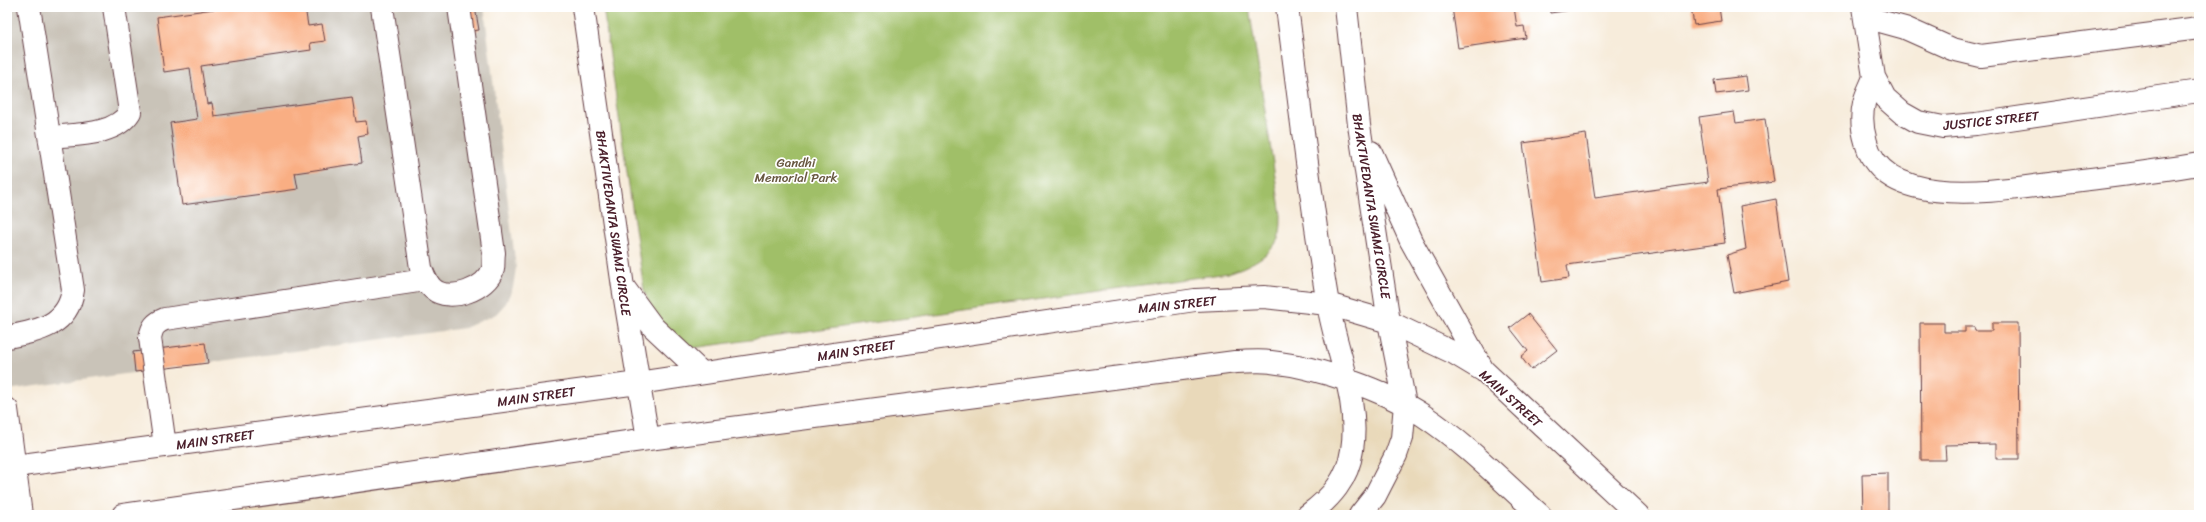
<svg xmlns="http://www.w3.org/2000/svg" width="2206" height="522" viewBox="0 0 2206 522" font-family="Sriracha,sans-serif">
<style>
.built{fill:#e9d9ba}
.industrial{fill:#c9c3b8}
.green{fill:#a0bf67;stroke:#756f49}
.building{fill:#f9ae83}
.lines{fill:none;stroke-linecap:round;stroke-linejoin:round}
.minor-casing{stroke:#643e45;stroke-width:24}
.minor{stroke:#fff;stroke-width:22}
.labels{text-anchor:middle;stroke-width:3.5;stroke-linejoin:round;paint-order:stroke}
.street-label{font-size:13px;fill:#4a1f2b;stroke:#fff}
.park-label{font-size:13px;fill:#685740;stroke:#fff}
</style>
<rect width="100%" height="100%" fill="#fff"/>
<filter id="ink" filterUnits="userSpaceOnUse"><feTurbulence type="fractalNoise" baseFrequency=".025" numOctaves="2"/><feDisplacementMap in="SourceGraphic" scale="8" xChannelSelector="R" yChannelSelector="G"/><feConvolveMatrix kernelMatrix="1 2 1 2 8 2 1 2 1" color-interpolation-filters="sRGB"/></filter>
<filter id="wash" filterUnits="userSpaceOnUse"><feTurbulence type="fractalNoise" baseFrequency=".012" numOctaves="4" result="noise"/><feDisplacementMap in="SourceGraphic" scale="16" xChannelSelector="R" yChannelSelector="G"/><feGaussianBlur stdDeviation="0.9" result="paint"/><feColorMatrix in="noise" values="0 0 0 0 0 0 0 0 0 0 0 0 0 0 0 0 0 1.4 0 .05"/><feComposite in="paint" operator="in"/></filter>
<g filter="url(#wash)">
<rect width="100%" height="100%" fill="#f7ecdb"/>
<!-- built -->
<path class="built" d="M 1269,362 L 1402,404 L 1538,515 L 134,515 Z"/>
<!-- industrial -->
<path class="industrial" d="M 7,7 L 484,7 L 516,268 L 513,287 L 506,303 L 496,314 L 465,328 L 7,390 Z"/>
<!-- green -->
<path class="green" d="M 603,7 L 1249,7 L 1281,215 C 1281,221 1281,227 1280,233 C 1275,255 1247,267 1228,273 L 693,348 C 660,335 656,322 644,290 Z"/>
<g id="blocks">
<!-- building -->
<path class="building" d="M 228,7 L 305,7 L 308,26 L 322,24 L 325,41 L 310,43 L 311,50 L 201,66 L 207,104 L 212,103 L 214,116 L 352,97 L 356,122 L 366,121 L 368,134 L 358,136 L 362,163 L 295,173 L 298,189 L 182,205 L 170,123 L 197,119 L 190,68 L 164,72 L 157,17 Z
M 461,7 L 475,7 L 479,30 L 464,32 Z
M 1452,7 L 1514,7 L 1517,27 L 1524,26 L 1526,38 L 1458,48 Z
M 1549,7 L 1586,7 L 1586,8 L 1550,13 Z
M 1691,7 L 1719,7 L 1721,21 L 1694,25 Z
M 1746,76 L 1748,90 L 1716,94 L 1714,80 Z
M 1734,112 L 1736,123 L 1765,119 L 1774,182 L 1718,189 L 1725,243 L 1567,265 L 1569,278 L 1542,282 L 1523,143 L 1586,134 L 1595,198 L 1708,182 L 1699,117 Z
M 1776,199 L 1788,282 L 1734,293 L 1727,255 L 1746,249 L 1740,206 Z
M 1528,314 L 1557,350 L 1531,370 L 1521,357 L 1528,351 L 1510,328 Z
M 1920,323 L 1944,323 L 1944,332 L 1965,332 L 1965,327 L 1974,327 L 1975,331 L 1992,331 L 1992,323 L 2018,323 L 2019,459 L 1996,459 L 1996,444 L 1945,445 L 1946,460 L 1921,460 Z
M 205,343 L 208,363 L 135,372 L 133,352 Z
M 1888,473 L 1888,515 L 1863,515 L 1862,474 Z"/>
</g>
</g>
<g filter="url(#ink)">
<use href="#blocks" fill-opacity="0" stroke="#643e45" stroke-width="1"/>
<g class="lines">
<!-- minor casing -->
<g class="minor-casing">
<path id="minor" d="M 382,7 L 421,268 C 424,276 426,283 433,289 C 450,303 487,289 493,269 C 494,264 493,258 494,253 L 459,7
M 583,7 L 623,287 L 648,439
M 1287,7 C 1300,106 1311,206 1328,304 C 1336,352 1360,401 1352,450 C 1348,479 1331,498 1308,515
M 1346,7 L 1359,125 L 1389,322 L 1405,404 L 1402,438 L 1396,455 L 1375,496 L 1360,515
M 1863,7 L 1874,77 L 1885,98 L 1902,113 L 1918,122 L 1943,127 L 1976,124 L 2199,91
M 1865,17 L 1905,28 L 1952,49 L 1981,56 L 2199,28
M 1874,77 C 1871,86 1866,94 1864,103 C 1861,116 1862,129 1866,142 C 1884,213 2005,189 2058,183 C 2105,177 2152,172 2199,164
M 50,137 C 76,134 115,136 130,112 L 114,7
M 1371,152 L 1411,241 L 1483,370
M 625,289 L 653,327 L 702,373
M 7,337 C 38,331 68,326 73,290 L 29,7
M 7,409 L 21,515
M 165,446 L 150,338 C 152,327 155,323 165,319 L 425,280
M 7,467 L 638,383 L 1195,300 L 1264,297 L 1328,304 L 1389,322 L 1454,353 L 1484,371 L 1638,515
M 123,515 L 648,439 L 1235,362 C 1246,362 1259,360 1271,362 C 1318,367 1385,390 1424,416 C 1466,444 1502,481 1540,515"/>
</g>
<!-- minor -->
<use href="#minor" class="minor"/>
</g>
</g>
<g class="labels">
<!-- street labels -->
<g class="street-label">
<text transform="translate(1991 120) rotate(-6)" y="5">JUSTICE STREET</text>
<text transform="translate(1372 206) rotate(81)" y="5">BHAKTIVEDANTA SWAMI CIRCLE</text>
<text transform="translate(614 223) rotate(82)" y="5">BHAKTIVEDANTA SWAMI CIRCLE</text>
<text transform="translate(1177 304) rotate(-6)" y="5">MAIN STREET</text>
<text transform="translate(856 350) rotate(-9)" y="5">MAIN STREET</text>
<text transform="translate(536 396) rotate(-8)" y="5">MAIN STREET</text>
<text transform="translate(1511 398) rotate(42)" y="5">MAIN STREET</text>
<text transform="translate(215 439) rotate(-8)" y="5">MAIN STREET</text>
</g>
<!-- park labels -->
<g class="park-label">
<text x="796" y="167">Gandhi<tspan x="796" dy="15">Memorial Park</tspan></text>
</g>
</g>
<!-- margin -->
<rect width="2206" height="522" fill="none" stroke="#fff" stroke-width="24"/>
</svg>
